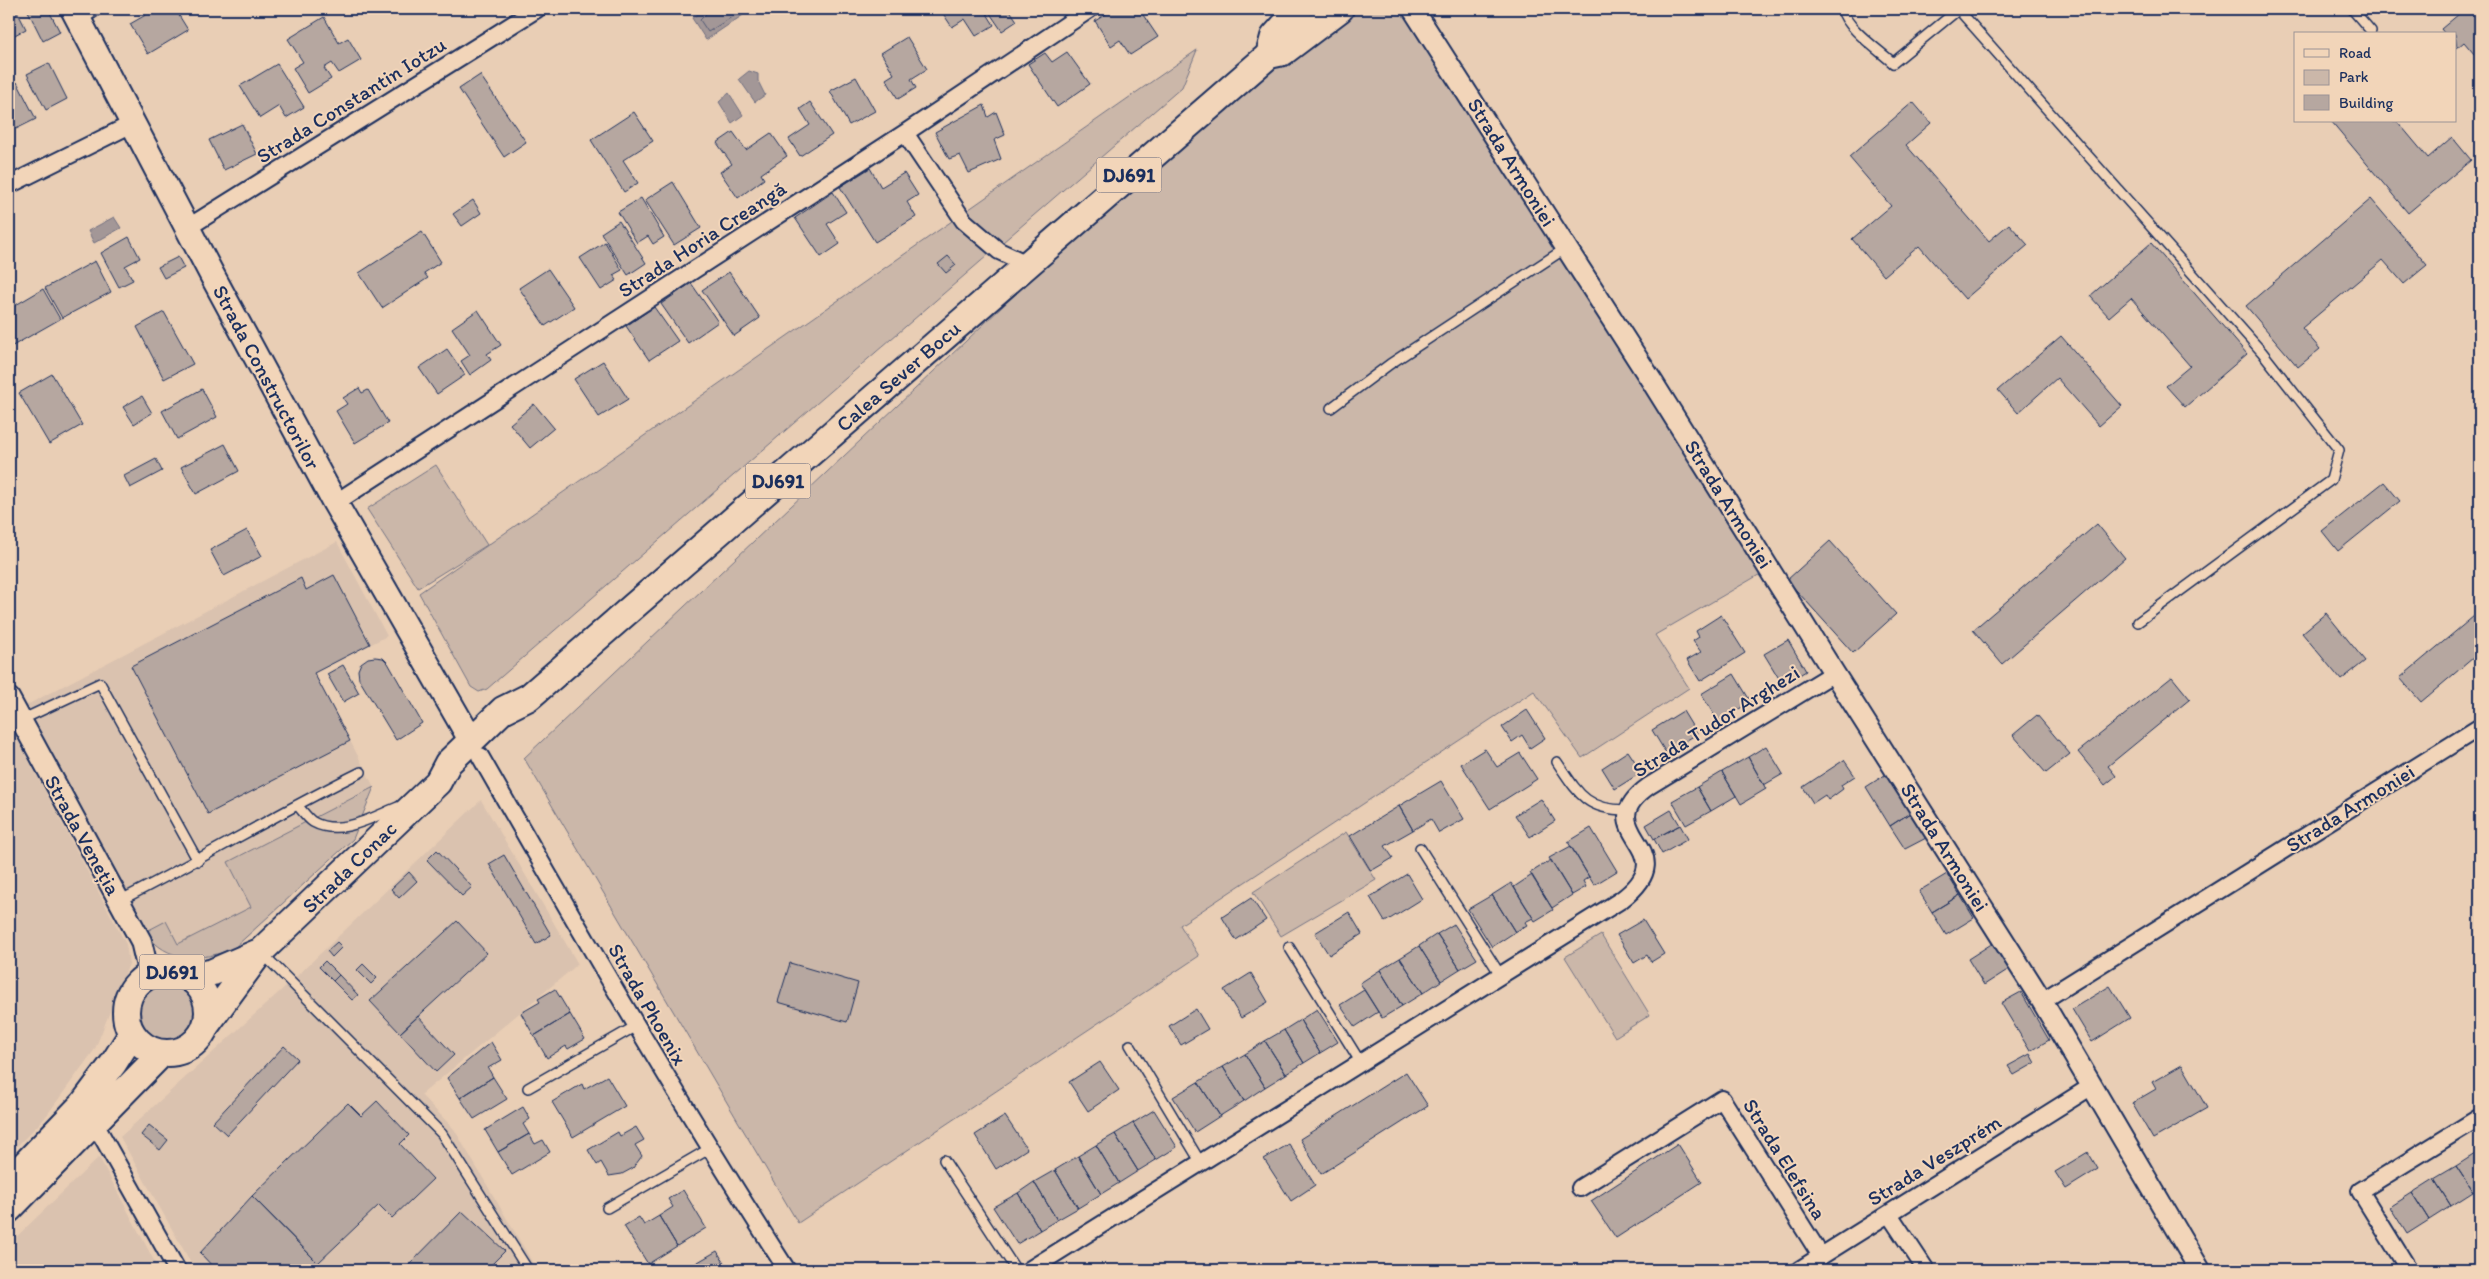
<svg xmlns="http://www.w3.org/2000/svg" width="2489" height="1279" viewBox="0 0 2489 1279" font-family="Itim,sans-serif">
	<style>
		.built { fill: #dac2af }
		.green { fill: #cbb7a9; stroke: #737384 }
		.water { fill: #a39797; stroke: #6d6d80 }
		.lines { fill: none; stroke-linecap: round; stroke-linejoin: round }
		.shore { stroke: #515975; stroke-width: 1 }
		.building { fill: #b6a7a0; stroke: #1b2f5e }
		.service-casing { stroke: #1b2f5e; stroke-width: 12 }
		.minor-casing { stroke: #1b2f5e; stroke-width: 20 }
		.tertiary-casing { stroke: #1b2f5e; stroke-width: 24 }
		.secondary-casing { stroke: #1b2f5e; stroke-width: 28 }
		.primary-casing { stroke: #1b2f5e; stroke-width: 30 }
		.service { stroke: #f2d5b9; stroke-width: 9 }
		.minor { stroke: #f2d5b9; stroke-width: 16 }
		.tertiary { stroke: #f2d5b9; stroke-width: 20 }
		.secondary { stroke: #f2d5b9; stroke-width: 24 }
		.primary { stroke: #f2d5b9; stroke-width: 26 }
		.labels { text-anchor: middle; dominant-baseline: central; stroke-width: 4; stroke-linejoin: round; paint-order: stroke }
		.shield { fill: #f2d5b9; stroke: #5c6179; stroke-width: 1 }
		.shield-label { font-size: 20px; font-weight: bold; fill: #1b2f5e }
		.street-label { font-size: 21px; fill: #1b2f5e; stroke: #f2d5b9 }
	</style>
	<rect width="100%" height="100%" fill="#e9ceb5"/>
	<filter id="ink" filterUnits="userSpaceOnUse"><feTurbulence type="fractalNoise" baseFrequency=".02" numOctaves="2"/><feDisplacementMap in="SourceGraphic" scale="10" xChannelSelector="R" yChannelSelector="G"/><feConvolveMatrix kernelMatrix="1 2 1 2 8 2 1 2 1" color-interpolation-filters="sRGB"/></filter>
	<g filter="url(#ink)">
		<path class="built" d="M337 542 387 636 315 673 374 787 353 839 250 935 234 948 213 957 175 956 152 942 145 932 25 706Z
			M9 723 126 944 129 964 95 1049 44 1119 9 1154Z
			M481 800 578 964 421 1095 454 1129 537 1270H195L120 1137 299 974Z
			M99 1157 159 1270H9V1244Z"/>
		<path class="green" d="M1323 9H1412L1769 569 1655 635 1689 688 1582 758 1534 691 1180 925 1199 956 798 1223 524 758 1269 55Z
			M1197 50 1182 87 487 689 479 692 471 687 419 593Z
			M436 465 487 545 418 588 367 509Z
			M374 787 353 839 234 948C201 962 167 963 145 932L166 921 178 944 251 907 228 862Z
			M1346 832 1376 880 1281 936 1253 892Z
			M1601 935 1650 1015 1615 1037 1565 957Z
			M137 1013a30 30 0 1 1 60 0a30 30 0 1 1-60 0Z"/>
		<path class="water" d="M706 9H740L743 15 706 40 692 18Z
			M749 71 758 74V81L765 95 755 102 739 79Z
			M729 93 743 115 732 123 719 102Z
			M114 217 121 228 94 243 88 231Z"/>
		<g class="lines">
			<path class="shore" d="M708 9 706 14 700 20 708 32 735 15 736 9"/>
		</g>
		<path class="building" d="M9 9H16L26 29 9 38Z
			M27 9H48L60 32 43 41Z
			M156 9H175L188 30 148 54 130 24Z
			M940 9H984L994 25 976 36 965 19 952 27Z
			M987 9H1009L1017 21 1002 31Z
			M1114 9H1139L1158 37 1130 55 1120 40 1111 46 1095 21Z
			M2465 9H2480V61L2464 42 2457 48 2455 34H2445L2441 29Z
			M324 17 339 43 348 38 361 60 339 73 332 63 324 68 331 79 308 93 293 68 303 62 288 39Z
			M907 37 927 69 911 79 916 88 898 99 886 79 894 74 881 53Z
			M1067 52 1090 84 1057 107 1028 64 1045 53 1052 62Z
			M49 63 67 99 46 110 27 74Z
			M277 64 304 107 286 118 279 106 260 118 240 86Z
			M480 75 526 142 504 157 459 89Z
			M856 77 875 111 849 125 830 91Z
			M17 82 36 119 16 129 9 115V86Z
			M810 102 832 135 800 156 789 139 810 125 800 109Z
			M1913 102 1931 123 1906 145 1989 241 2009 224 2028 245 1965 299 1919 246 1884 276 1852 239 1891 206 1849 157Z
			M984 105 988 117 996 112 1005 135 994 140 1001 159 969 173 960 155 949 159 935 132Z
			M634 112 653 141 623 160 638 183 624 192 591 140Z
			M2331 121H2397L2428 158 2452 137 2471 160 2408 213Z
			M242 124 257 154 224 170 209 140Z
			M733 132 746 150 771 133 787 156 761 174 764 179 738 198 720 172 732 164 717 143Z
			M870 168 881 187 904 173 918 195 907 202 916 217 875 242 840 187Z
			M673 182 701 228 674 245 645 200Z
			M833 192 846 212 827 224 840 244 821 257 795 218Z
			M641 198 664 237 653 244 648 236 637 243 618 212Z
			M2371 199 2427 265 2404 284 2383 260 2302 328 2320 349 2298 367 2246 306Z
			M473 200 481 213 462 226 453 214Z
			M619 221 646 263 628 275 601 233Z
			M422 232 441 262 424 273 428 278 382 308 359 273Z
			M129 237 140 258 125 266 133 280 119 287 101 253Z
			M605 242 622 270 613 275 617 280 601 290 580 258Z
			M2151 243 2247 354 2185 407 2166 386 2190 366 2131 298 2109 317 2090 296Z
			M948 256 956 265 946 273 938 264Z
			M178 257 184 268 164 278 158 267Z
			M95 261 111 292 62 318 45 288Z
			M548 269 574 307 545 326 519 288Z
			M729 272 760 318 734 336 702 290Z
			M691 283 718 322 688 343 661 304Z
			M43 289 60 319 9 348V309Z
			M654 307 678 341 649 360 626 326Z
			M478 310 501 345 487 354 491 360 470 375 461 361 470 355 452 328Z
			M164 312 193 364 164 379 137 327Z
			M2061 336 2122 406 2099 426 2057 378 2018 413 1998 390Z
			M447 349 465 375 437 394 419 368Z
			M603 361 628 399 599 417 574 379Z
			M52 374 82 425 49 444 19 393Z
			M359 388 362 393 368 390 388 423 355 443 336 411 347 404 343 398Z
			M202 389 217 417 177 439 162 411Z
			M142 396 152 413 134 424 123 407Z
			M534 404 554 428 530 448 510 424Z
			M225 444 239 471 196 494 181 467Z
			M156 459 162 471 130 488 124 476Z
			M2384 482 2400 501 2338 551 2322 531Z
			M2097 524 2125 558 2002 664 1973 630Z
			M247 530 262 556 224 576 210 550Z
			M1830 541 1896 614 1853 653 1787 580Z
			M334 575 370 644 314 673 350 741 208 814 131 666 301 578 306 590Z
			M2480 611V652L2421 702 2400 678Z
			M2326 613 2365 661 2341 680 2302 633Z
			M1721 615 1745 653 1700 681 1687 660 1701 652 1693 641 1699 637 1696 631Z
			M1788 640 1806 671 1783 685 1764 654Z
			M375 657 383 658 388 663 422 723 396 740 359 679 358 670 361 663 368 658Z
			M343 665 359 693 343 702 327 674Z
			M1734 674 1751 702 1718 721 1701 694Z
			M2172 677 2190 699 2108 766 2116 776 2105 785 2078 752Z
			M1527 710 1545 738 1530 748 1522 735 1512 742 1502 727Z
			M1683 711 1697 734 1666 753 1652 730Z
			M2037 715 2070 754 2046 773 2013 735Z
			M1766 746 1783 774 1764 785 1748 757Z
			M1485 749 1497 767 1520 753 1537 779 1490 809 1461 764Z
			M1628 751 1642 772 1615 789 1602 768Z
			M1748 757 1766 789 1741 804 1722 772Z
			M1844 760 1855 776 1841 785 1843 789 1828 800 1825 795 1813 803 1803 787Z
			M1722 772 1736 796 1711 811 1697 787Z
			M1888 773 1913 811 1890 826 1866 787Z
			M1441 781 1464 819 1439 833 1431 819 1413 830 1399 806Z
			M1697 787 1711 811 1686 825 1672 801Z
			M1541 799 1555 821 1530 837 1515 815Z
			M1399 806 1413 830 1385 846 1393 858 1371 871 1350 836Z
			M1671 810 1680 825 1654 839 1646 825Z
			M1913 811 1928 837 1905 849 1890 826Z
			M1680 825 1688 839 1662 854 1654 839Z
			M1591 828 1617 871 1594 885 1568 842Z
			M1571 846 1589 877 1583 881 1586 887 1572 895 1549 858Z
			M437 850 472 887 462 896 427 860Z
			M504 855 551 935 536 944 489 864Z
			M1551 860 1572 895 1552 908 1530 873Z
			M409 872 417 881 399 898 391 889Z
			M1407 874 1422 899 1385 922 1370 897Z
			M1947 874 1960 895 1932 912 1919 891Z
			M1532 875 1553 910 1535 921 1514 887Z
			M1511 883 1533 918 1525 922 1527 925 1515 932 1492 895Z
			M1492 895 1515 932 1492 947 1468 909Z
			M1960 895 1974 918 1946 935 1932 912Z
			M1251 898 1266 920 1236 940 1222 917Z
			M1349 912 1362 934 1329 955 1315 933Z
			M1643 920 1664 954 1651 962 1647 955 1634 963 1617 935Z
			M457 921 487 953 400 1033 370 1001Z
			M1454 924 1477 959 1460 969 1437 934Z
			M1437 934 1460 969 1441 981 1419 946Z
			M337 942 342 947 332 957 327 951Z
			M1993 943 2009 969 1984 985 1968 959Z
			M1419 946 1441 981 1423 993 1400 958Z
			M1400 958 1423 993 1402 1006 1380 970Z
			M325 961 339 975 333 981 319 967Z
			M790 963 858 983 847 1022 778 1002Z
			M363 964 377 978 371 984 357 970Z
			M1380 970 1402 1006 1382 1018 1360 983Z
			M1251 973 1268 1002 1241 1018 1224 990Z
			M339 975 358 995 352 1000 333 981Z
			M2110 986 2130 1018 2092 1042 2072 1009Z
			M555 989 570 1014 534 1036 521 1013 540 1002 538 999Z
			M1364 990 1378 1012 1355 1027 1340 1005Z
			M2021 992 2049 1040 2030 1051 2001 1003Z
			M1196 1009 1208 1029 1181 1045 1169 1026Z
			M1317 1009 1338 1042 1320 1053 1300 1020Z
			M570 1014 585 1039 568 1049 566 1046 547 1058 534 1036Z
			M418 1016 454 1055 436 1072 400 1033Z
			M1300 1020 1320 1053 1304 1063 1284 1030Z
			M1284 1030 1304 1063 1286 1074 1265 1041Z
			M1265 1041 1286 1074 1265 1087 1245 1054Z
			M491 1042 502 1060 488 1068 493 1077 460 1098 447 1078Z
			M284 1046 298 1059 227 1135 213 1122Z
			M1245 1054 1265 1087 1244 1101 1223 1067Z
			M2030 1054 2035 1063 2014 1075 2008 1066Z
			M1100 1062 1119 1090 1088 1111 1069 1082Z
			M2182 1065 2207 1108 2153 1139 2132 1103 2156 1089 2152 1082Z
			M1223 1067 1244 1101 1220 1116 1198 1082Z
			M1406 1072 1428 1106 1321 1174 1300 1139Z
			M607 1076 625 1106 573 1137 552 1102 582 1084 584 1089Z
			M493 1077 507 1099 474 1119 460 1098Z
			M1198 1082 1220 1116 1195 1132 1173 1097Z
			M377 1101 409 1135 400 1144 433 1179 392 1218 379 1205 318 1263 252 1196 348 1103 361 1116Z
			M523 1107 530 1119 523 1124 529 1134 498 1152 485 1130Z
			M1154 1110 1177 1147 1156 1160 1133 1123Z
			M1005 1116 1027 1149 996 1169 975 1135Z
			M1133 1123 1156 1160 1138 1171 1115 1134Z
			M149 1125 168 1140 160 1150 141 1135Z
			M636 1127 644 1140 635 1145 642 1156 633 1168 622 1174 609 1176 601 1162 597 1165 588 1150 618 1132 620 1136Z
			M529 1134 535 1144 543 1140 550 1152 512 1175 498 1152Z
			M1115 1134 1138 1171 1119 1183 1096 1145Z
			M1289 1144 1315 1185 1291 1201 1264 1159Z
			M1678 1144 1702 1182 1616 1238 1591 1201Z
			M1096 1145 1119 1183 1101 1194 1078 1156Z
			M2088 1152 2098 1169 2066 1189 2055 1172Z
			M2478 1152 2480 1155V1188L2473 1192 2456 1166Z
			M1078 1156 1101 1194 1078 1208 1055 1170Z
			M2456 1166 2473 1192 2451 1206 2434 1179Z
			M1055 1170 1078 1208 1057 1220 1034 1182Z
			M2434 1179 2451 1206 2429 1220 2412 1193Z
			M1034 1182 1057 1220 1040 1230 1018 1193Z
			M683 1190 706 1228 677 1246 659 1216 673 1207 668 1199Z
			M1018 1193 1040 1230 1017 1244 993 1207Z
			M2412 1193 2429 1220 2407 1234 2390 1207Z
			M252 1196 318 1263 325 1270H216L200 1253Z
			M462 1211 505 1251 486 1270H404Z
			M659 1216 677 1246 648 1264 624 1226 639 1217 644 1225Z
			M717 1251 726 1266 720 1270H684Z
			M2480 1260V1270H2465Z"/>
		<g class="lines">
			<defs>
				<path id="service" d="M1842 9C1846 28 1879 50 1893 63L1959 9
					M1958 9 2262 352 2339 450 2331 480 2138 622
					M2352 9 2371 31
					M1331 408 1390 364 1566 248
					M21 720 100 683 198 861
					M1557 762C1578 793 1586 810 1626 810
					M297 805C302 810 307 818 313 822 340 837 373 817 398 807
					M1420 848 1501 976
					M119 901C201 860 279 812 361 772
					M1289 947 1361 1063
					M262 953 442 1134 528 1270
					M1130 1045 1201 1163
					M528 1088 636 1026
					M944 1160 1016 1270
					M607 1208 709 1149"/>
				<path id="minor" d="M78 18 92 9
					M905 133 964 221 999 251 1027 264
					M9 185 134 123
					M187 228 537 9
					M335 503 905 133 1090 9
					M480 756C579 929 679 1102 787 1270
					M2042 1001 2480 727
					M94 1122 177 1270
					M1580 1188 1722 1099 1821 1256
					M1889 1214 1926 1270
					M1029 1270 1621 900C1691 847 1584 833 1649 786L1834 673
					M1799 1270 2092 1086
					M2409 1270 2360 1191 2480 1117"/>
				<path id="tertiary" d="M1413 9 1653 383 1834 673 2042 1001 2200 1270
					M9 698 141 941 149 975"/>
				<path id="secondary" d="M73 9 212 275 335 503 471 740"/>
				<path id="primary" d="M1269 55 1274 37 1299 9
					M126 1012a41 41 0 1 1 82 0a41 41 0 1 1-82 0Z
					M189 978 213 972 257 953
					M207 1024 260 952 438 782 448 763 503 710 529 697 1269 55 1283 52 1340 9
					M9 1181 83 1104 113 1064 132 1034
					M9 1209 162 1053"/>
			</defs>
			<use href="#service" class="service-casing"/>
			<use href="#minor" class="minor-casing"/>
			<use href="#tertiary" class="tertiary-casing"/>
			<use href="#secondary" class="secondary-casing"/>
			<use href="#primary" class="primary-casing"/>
			<use href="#service" class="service"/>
			<use href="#minor" class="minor"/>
			<use href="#tertiary" class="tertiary"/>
			<use href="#secondary" class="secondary"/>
			<use href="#primary" class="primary"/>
		</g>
	</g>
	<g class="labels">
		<g class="shield">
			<rect x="1096.5" y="157.5" width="65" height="35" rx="4"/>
			<rect x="745.5" y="463.5" width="65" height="35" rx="4"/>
			<rect x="139.5" y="954.5" width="65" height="35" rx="4"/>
		</g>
		<g class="shield-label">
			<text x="1129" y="175">DJ691</text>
			<text x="778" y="481">DJ691</text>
			<text x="172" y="972">DJ691</text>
		</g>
		<g class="street-label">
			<text transform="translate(351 100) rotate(-32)">Strada Constantin Iotzu</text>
			<text transform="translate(1512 162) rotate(58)">Strada Armoniei</text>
			<text transform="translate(702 239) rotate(-33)">Strada Horia Creangă</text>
			<text transform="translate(898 376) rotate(-41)">Calea Sever Bocu</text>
			<text transform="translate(267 377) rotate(62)">Strada Constructorilor</text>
			<text transform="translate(1729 504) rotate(58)">Strada Armoniei</text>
			<text transform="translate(1716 721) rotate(-32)">Strada Tudor Arghezi</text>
			<text transform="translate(2350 808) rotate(-32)">Strada Armoniei</text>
			<text transform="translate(83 835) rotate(61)">Strada Veneția</text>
			<text transform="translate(1945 847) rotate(58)">Strada Armoniei</text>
			<text transform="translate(349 867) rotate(-44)">Strada Conac</text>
			<text transform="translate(648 1004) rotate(60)">Strada Phoenix</text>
			<text transform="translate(1785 1159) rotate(58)">Strada Elefsina</text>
			<text transform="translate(1934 1160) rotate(-32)">Strada Veszprém</text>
		</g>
	</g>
	<rect width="2489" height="1279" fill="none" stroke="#f2d5b9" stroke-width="30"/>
	<rect x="15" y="15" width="2459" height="1249" fill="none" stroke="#1b2f5e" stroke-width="2" filter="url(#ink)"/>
	<rect x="2294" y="32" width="162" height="90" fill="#f2d5b9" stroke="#9c9395"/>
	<rect x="2304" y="49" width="25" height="8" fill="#f2d5b9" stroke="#9c9395"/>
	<text x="2339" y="58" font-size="15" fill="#1b2f5e">Road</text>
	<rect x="2304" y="70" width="25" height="15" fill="#cbb7a9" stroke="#9c9395"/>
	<text x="2339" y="82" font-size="15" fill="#1b2f5e">Park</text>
	<rect x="2304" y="95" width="25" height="15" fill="#b6a7a0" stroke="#9c9395"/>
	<text x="2339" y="108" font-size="15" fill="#1b2f5e">Building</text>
</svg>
